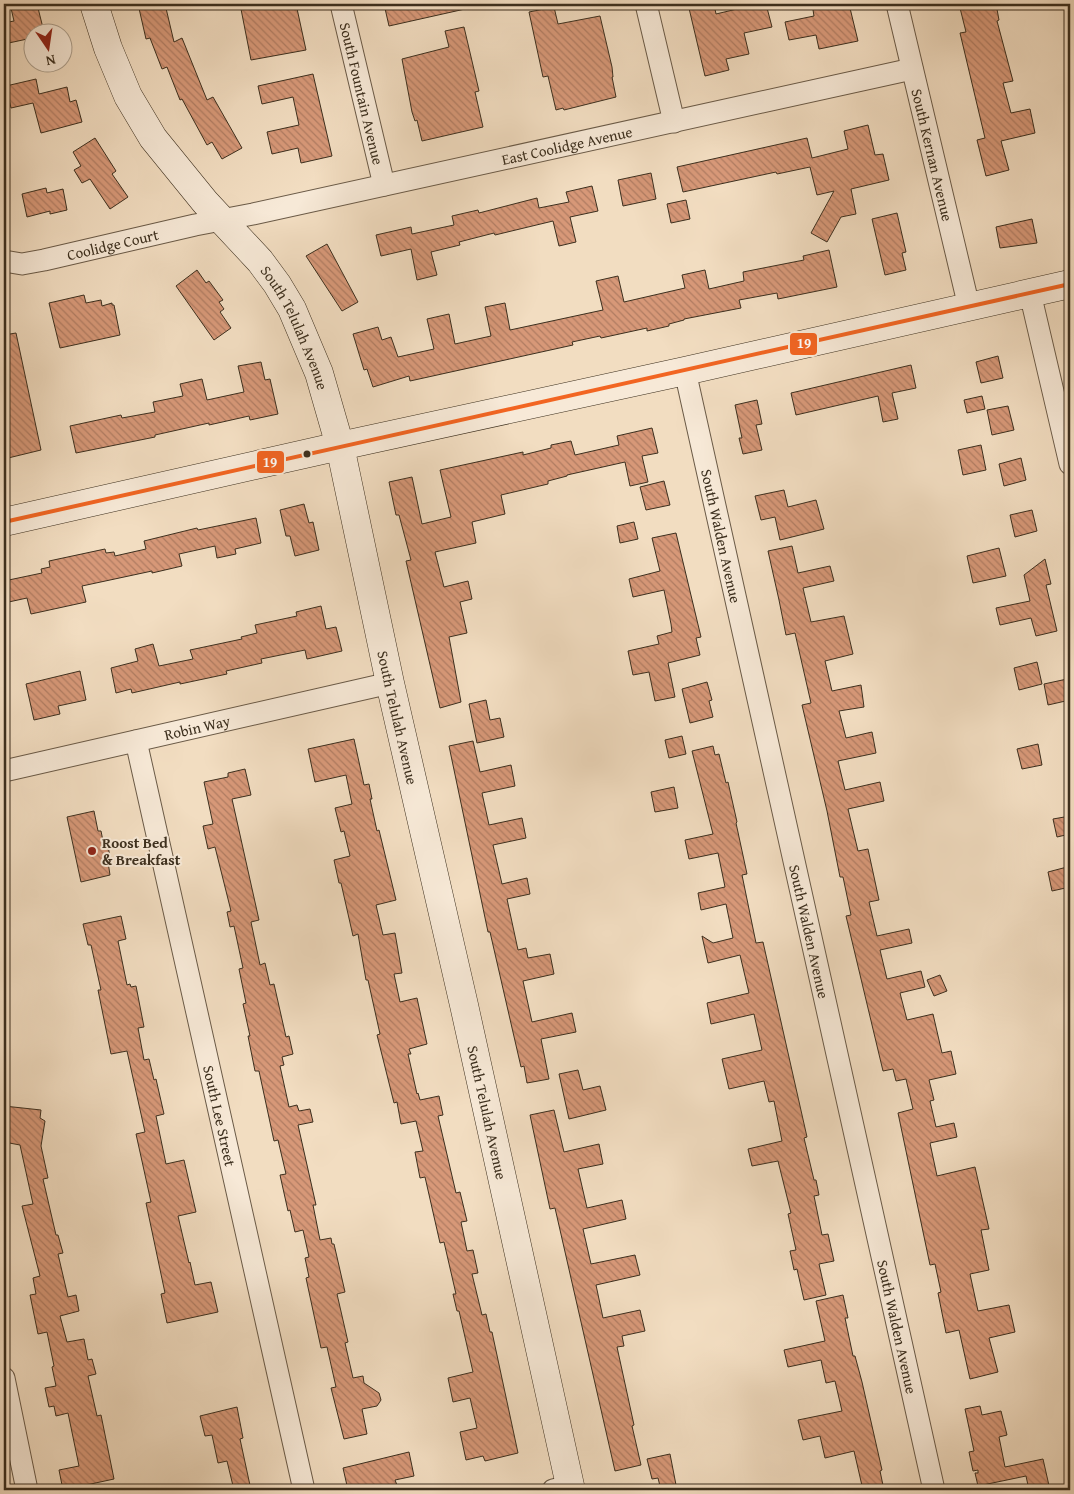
<svg xmlns="http://www.w3.org/2000/svg" width="1074" height="1494" viewBox="0 0 1074 1494" font-family="'Gentium Book Plus',serif">
	<style>
		.building { fill: url(#building-back-hatch); stroke: #3c2f1e }
		.lines { fill: none; stroke-linecap: round; stroke-linejoin: round }
		.street-casing { stroke: #6a5a47; stroke-width: 23 }
		.secondary-casing { stroke: #3c2f1e; stroke-width: 29 }
		.street { stroke: #f7e9d7; stroke-width: 21 }
		.secondary { stroke: #f7e9d7; stroke-width: 28 }
		.bus-1-casing { stroke: #f7e9d7; stroke-width: 8 }
		.bus-1 { stroke: #f26522; stroke-width: 4 }
		.bus-dot { fill: #3c2f1e; stroke: #f7e9d7; stroke-width: 2 }
		.poi-dot { fill: #8f2418; stroke: #f7e9d7; stroke-width: 2 }
		.labels { text-anchor: middle; dominant-baseline: central; stroke-width: 4; stroke-linejoin: round; paint-order: stroke }
		.street-label { font-size: 15px; fill: #3c2f1e; stroke: #f7e9d7 }
		.poi-label { font-size: 15px; font-weight: bold; fill: #3c2f1e; stroke: #f7e9d7; text-anchor: start }
		.line-badge { stroke: #f7e9d7; stroke-width: 2 }
		.badge-label { font-size: 14px; text-anchor: middle; font-weight: bold; fill: #fff }
	</style>
	<defs>
		<pattern id="building-back-hatch" width="6" height="6" patternUnits="userSpaceOnUse" patternTransform="scale(1.25)"><rect width="6" height="6" fill="#d79878"/><path d="M-1 5l2 2M0 0l6 6M5-1l2 2" fill="none" stroke="#b07c62"/></pattern>
	</defs>
	<rect width="100%" height="100%" fill="#f2ddc1"/>
	<filter id="stains"><feTurbulence type="fractalNoise" baseFrequency=".004" numOctaves="4"/><feColorMatrix values="0 0 0 0 .2 0 0 0 0 .09 0 0 0 0 .02 0 0 0 .5 -.17"/></filter>
	<radialGradient id="worn" r=".72"><stop offset=".6" stop-color="#630" stop-opacity="0"/><stop offset="1" stop-color="#630" stop-opacity=".3"/></radialGradient>
	<path class="building" d="M10 4H37L44 32H32V38L4 44V23L14 21Z
		M138 4H165L174 42 182 38 207 100 213 97 242 148 222 159 212 142 207 145 182 99 180 100 167 67 162 69 150 38 146 39Z
		M240 4H296L306 50 251 60Z
		M384 4H465V9L389 26Z
		M688 4H714L716 14 758 4H766L772 27 744 33 749 54 726 59 729 70 705 76Z
		M812 4H849L858 41 819 49 816 35 789 40 785 22 814 16Z
		M959 4H996L999 20 997 21 1013 81 1003 83 1011 113 1030 109 1035 133 1001 141 1009 170 986 176 977 140 985 138 960 33 966 32Z
		M554 7 558 24 600 16 612 67 613 77H612L616 97 564 110 563 108 556 110 548 76 543 77 529 12Z
		M464 27 479 91 475 92 483 127 422 141 417 120 415 121 412 112 402 59 449 47 445 31Z
		M313 74 332 156 301 163 298 148 272 154 267 132 299 125 293 97 262 104 258 86Z
		M36 79 39 94 67 87 70 102 76 100 82 122 41 133 33 103 11 108 6 86Z
		M868 125 875 155 883 154 889 180 851 189 856 214 841 217 827 242 811 233 834 191 817 195 810 167 777 174 776 172 683 192 677 167 807 138 812 158 848 149 844 131Z
		M95 138 116 171 112 174 128 197 110 209 90 179 82 183 74 170 81 166 73 152Z
		M651 173 656 199 623 206 618 180Z
		M592 186 598 211 570 217 576 242 559 246 553 221 495 235 494 233 459 242 460 245 431 252 437 275 417 280 411 249 381 256 376 235 411 227 412 234 454 225 452 216 478 210 479 213 537 198 539 208 569 202 566 192Z
		M46 188 47 193 63 189 67 210 50 214V211L27 217 22 194Z
		M686 200 690 219 671 223 667 204Z
		M897 213 906 252 902 253 906 270 885 275 872 219Z
		M1032 219 1037 243 1000 248 996 227Z
		M327 244 358 302 342 311 306 256Z
		M829 250 837 287 778 299 777 293 739 300 741 308 684 319V320L669 324V326L647 331V328L601 338 600 336 572 342 573 345 410 381 409 376 373 387 367 369 364 370 353 334 378 327 382 340 391 337 398 357 434 349 427 319 449 314 455 344 491 336 485 307 505 303 510 330 603 310 596 281 618 276 624 302 685 288 682 275 705 270 709 289 744 281 743 272 804 260 803 256Z
		M197 270 206 283 209 281 223 300 219 302 224 309 220 312 231 328 214 340 176 286Z
		M84 295 86 303 101 300 102 306 112 303V305H114L120 335 60 348 49 303Z
		M16 333 41 450 4 459V335Z
		M998 356 1003 378 981 383 976 362Z
		M261 362 265 380 270 379 278 414 250 420 249 416 209 425V423L155 435V437L76 453 70 426 121 415 122 418 155 412 153 402 183 396 180 384 202 379 207 400 244 392 238 366Z
		M911 365 916 388 892 393 898 419 883 422 878 396 796 415 791 393Z
		M982 396 985 409 967 413 964 400Z
		M757 400 762 424 756 425 762 450 743 454 739 438H742L735 405Z
		M1008 406 1014 430 992 435 987 410Z
		M652 428 658 453 642 456 648 482 630 486 625 462 567 475V476L548 481V484L501 495 505 514 472 522 476 543 435 552 444 587 468 581 472 599 460 602 467 633 449 637 461 702 440 708 406 561 411 560 399 515H396L389 482 412 477 422 524 451 517 440 470 523 452V455L551 448V445L571 441 575 455 619 445 617 436Z
		M981 445 986 470 963 475 958 450Z
		M1021 458 1026 480 1004 486 999 464Z
		M664 481 670 505 646 510 640 487Z
		M784 490 788 507 816 500 824 529 780 540 775 517 761 520 755 496Z
		M304 504 309 523 313 522 319 550 295 556 290 536H286L280 510Z
		M1032 510 1037 531 1015 537 1010 515Z
		M256 518 261 543 235 549 236 554 217 558 215 546 179 554 182 566 152 573V571L82 586 86 602 31 614 27 598 4 603V581L42 573 41 569 50 567 49 561 105 549 106 553 114 552 115 556 146 549 144 541 197 528 198 530Z
		M634 522 638 539 620 543 617 526Z
		M676 533 701 637 696 638 700 655 668 663 675 697 655 701 649 672 633 675 628 651 659 644 657 636 672 632 671 624 664 590 633 597 629 579 660 571 652 538Z
		M792 546 798 573 830 566 834 581 803 588 811 622 844 616 853 654 825 661 832 691 861 685 864 707 839 711 846 738 872 732 876 753 838 761 845 790 880 782 884 801 848 809 858 851 868 849 879 900 869 902 877 936 909 929 912 943 880 950 887 979 921 971 925 987 900 993 907 1020 933 1014 942 1053 951 1051 956 1074 929 1080 934 1100 930 1101 936 1127 954 1123 957 1137 930 1143 937 1176 975 1167 989 1229 981 1230 989 1270 970 1274 978 1311 1009 1305 1015 1332 989 1338 998 1372 970 1379 959 1330 946 1333 938 1293 941 1292 935 1264 930 1265 898 1113 913 1109 906 1079 896 1081 893 1069 883 1071 846 916 851 915 843 877H840L827 811 802 705 811 703 795 633 786 635 779 600 768 551Z
		M999 548 1006 576 973 583 967 556Z
		M1045 559 1051 584 1046 585 1057 631 1036 636 1031 618 1000 625 996 608 1030 601 1024 575Z
		M321 606 326 629 336 627 342 651 307 659 305 650 261 659 262 663 226 671 227 674 180 684V682L132 693 131 689 116 693 111 668 138 661 135 649 153 644 159 666 193 659 190 650 242 639 241 637 257 633 255 625 297 616 296 612Z
		M1037 662 1042 684 1019 690 1014 668Z
		M80 671 86 700 58 706 60 714 34 720 26 684Z
		M1067 679 1068 686 1070 685V700L1048 705 1044 684Z
		M707 682 712 700 709 701 713 717 690 723 682 689Z
		M486 700 490 720 500 718 504 737 477 743 469 704Z
		M682 736 686 754 669 758 665 740Z
		M354 739 364 785 369 784 372 799H370L377 831 379 830 396 900 376 905 383 935 395 933 402 973 394 974 400 1002 417 998 427 1044 409 1049 411 1054H408L417 1094 418 1093 420 1100 439 1096 443 1115 438 1116 456 1193 460 1192 467 1221 461 1222 467 1251 473 1250 478 1273 472 1274 482 1315 486 1314 490 1332H492L518 1453 485 1461 483 1456 466 1460 460 1432 477 1428 470 1398 453 1402 448 1378 473 1372 459 1311H457L453 1294H456L444 1242 440 1243 425 1177 420 1178 415 1152 423 1151 416 1121 401 1124 397 1102 394 1103 377 1035 380 1034 368 980H366L358 934 353 936 341 883H339L334 860 350 856 344 831 341 832 335 808 352 804 346 775 315 782 308 749Z
		M473 741 480 772 511 765 515 786 482 793 489 825 522 818 526 838 493 845 502 884 527 878 530 894 507 899 518 950 526 948 528 958 550 954 554 974 523 981 532 1022 572 1013 576 1032 541 1039 549 1079 527 1083 524 1066 521 1067 490 932H488L449 746Z
		M1038 744 1042 765 1022 769 1017 749Z
		M713 746 715 755 719 754 726 783 728 782 737 822 736 823 747 874 742 875 756 943 763 942 807 1137 804 1138 814 1180H816L819 1195 814 1196 822 1235 828 1234 834 1261 819 1264 826 1295 804 1300 797 1269 794 1270 790 1251 796 1250 788 1214 791 1213 778 1161 752 1166 748 1149 782 1141 774 1101 769 1102 764 1081 729 1089 722 1059 762 1050 754 1014 711 1024 707 1003 749 993 740 955 708 963 702 936 713 943 733 938 726 904 701 910 698 893 725 887 718 853 689 859 685 840 713 834 692 751Z
		M245 769 251 795 232 799 259 920 251 922 260 965 265 963 270 985 274 984 286 1037 289 1036 293 1054 282 1057 284 1065 280 1066 289 1107 297 1105 299 1111 310 1109 313 1122 298 1125 316 1205H313L320 1240 331 1238 332 1244H334L345 1292 337 1294 348 1342 345 1343 353 1378 363 1376 364 1383 379 1393 381 1400 377 1406 362 1409 367 1434 344 1439 331 1388 336 1387 327 1347 321 1348 306 1278 309 1277 305 1258 309 1257 303 1230 295 1232 290 1210 288 1211 280 1175 286 1174 278 1140 274 1141 259 1071H255L248 1036H250L243 1004 246 1003 239 969 243 968 234 926 230 927 227 912 231 911 215 847 208 849 203 826 213 824 204 782 228 777V773Z
		M674 787 678 808 655 812 651 792Z
		M94 811 98 831H101L103 841H107L111 862H108L110 875 81 882 67 817Z
		M1070 816V834L1057 837 1053 819Z
		M1067 867 1070 887 1052 891 1048 872Z
		M121 916 126 939 118 941 127 985 130 984 131 987 136 986 144 1027 138 1028 144 1060 149 1059 154 1080 156 1079 164 1114 156 1116 166 1164 184 1160 196 1212 178 1216 189 1263 190 1262 195 1285 211 1282 218 1312 167 1323 161 1294 165 1293 146 1203 151 1202 136 1134 145 1132 127 1051 111 1054 98 990H101L91 945H88L83 924Z
		M940 975 947 991 934 996 927 980Z
		M578 1070 583 1090 600 1086 606 1110 569 1119 559 1074Z
		M4 1106 41 1110 40 1118 45 1121 41 1146 48 1178 43 1179 56 1235H58L63 1253 58 1254 68 1297 76 1295 79 1311 60 1316 67 1342 84 1339 88 1360 92 1359 96 1374 88 1376 97 1416 101 1415 114 1479 63 1490 59 1470 79 1466 68 1413 56 1416 54 1406 49 1407 45 1388 56 1386 52 1367 54 1366 47 1332 38 1334 30 1295 36 1294 33 1278 40 1276 22 1206 33 1204 20 1145 4 1142Z
		M554 1110 564 1152 599 1144 603 1164 578 1169 587 1208 622 1200 626 1219 583 1229 591 1264 635 1255 640 1275 596 1285 603 1318 640 1310 645 1331 622 1336 624 1346 617 1347 634 1425 632 1426 641 1465 615 1471 555 1208 550 1209 530 1115Z
		M843 1295 848 1318H845L853 1356H855L862 1382 882 1470 880 1471 884 1490H863L854 1451 825 1458 820 1436 803 1440 798 1420 842 1411 835 1381 826 1383 821 1360 788 1367 784 1350 825 1341 816 1301Z
		M980 1406 982 1415 1001 1411 1007 1435 999 1437 1005 1467 1043 1459 1050 1490H1029L1026 1476 978 1486 975 1473H978V1470L973 1471 969 1452 974 1451 965 1409Z
		M237 1407 243 1438 240 1439 251 1490H234L227 1461 218 1463 212 1435 205 1436 200 1416Z
		M409 1452 414 1476 395 1480 397 1485 375 1489V1486L348 1490 343 1468Z
		M670 1454 677 1490H661L658 1478 652 1479 647 1459Z"/>
	<g class="lines">
		<defs>
			<g id="street">
				<path id="s1" d="M341 4 384 185"/>
				<path d="M646 4 674 122"/>
				<path id="s2" d="M897 4 969 307"/>
				<path id="s3" d="M4 261 22 264 44 260 195 225 253 214 912 69"/>
				<path d="M1030 293 1070 464"/>
				<path id="s4" d="M685 371 934 1490"/>
				<path id="s5" d="M136 741 304 1490"/>
				<path id="s6" d="M4 771 390 683"/>
				<path d="M4 1378 27 1490"/>
				<path d="M553 1490 570 1486"/>
			</g>
			<g id="secondary">
				<path id="s7" d="M94 4 108 48 128 96 153 138 205 202 260 261 277 284 292 309 319 373 340 446 390 683 464 1005 571 1490"/>
				<path d="M4 522 340 446 685 371 1070 284"/>
			</g>
		</defs>
		<use href="#street" class="street-casing"/>
		<use href="#secondary" class="secondary-casing"/>
		<use href="#street" class="street"/>
		<use href="#secondary" class="secondary"/>
		<defs>
			<path id="bus-1" d="M4 522 1070 284"/>
		</defs>
		<use href="#bus-1" class="bus-1-casing"/>
		<use href="#bus-1" class="bus-1"/>
	</g>
	<circle class="bus-dot" cx="307" cy="454" r="4.5"/>
	<circle class="poi-dot" cx="92" cy="851" r="5"/>
	<g class="labels">
		<g class="street-label">
			<text stroke="none"><textPath href="#s1" startOffset="92">South Fountain Avenue</textPath></text>
			<text stroke="none"><textPath href="#s3" startOffset="576">East Coolidge Avenue</textPath></text>
			<text stroke="none"><textPath href="#s2" startOffset="155">South Kernan Avenue</textPath></text>
			<text stroke="none"><textPath href="#s3" startOffset="111">Coolidge Court</textPath></text>
			<text stroke="none"><textPath href="#s7" startOffset="386">South Telulah Avenue</textPath></text>
			<text stroke="none"><textPath href="#s4" startOffset="169">South Walden Avenue</textPath></text>
			<text stroke="none"><textPath href="#s7" startOffset="791">South Telulah Avenue</textPath></text>
			<text stroke="none"><textPath href="#s6" startOffset="198">Robin Way</textPath></text>
			<text stroke="none"><textPath href="#s4" startOffset="574">South Walden Avenue</textPath></text>
			<text stroke="none"><textPath href="#s7" startOffset="1196">South Telulah Avenue</textPath></text>
			<text stroke="none"><textPath href="#s5" startOffset="384">South Lee Street</textPath></text>
			<text stroke="none"><textPath href="#s4" startOffset="979">South Walden Avenue</textPath></text>
		</g>
		<g class="poi-label">
			<text x="102" y="842">Roost Bed<tspan x="102" dy="17">&amp; Breakfast</tspan></text>
		</g>
	</g>
	<g class="line-badge">
		<rect x="789" y="332" width="29" height="24" rx="5" fill="#f26522"/>
		<rect x="256" y="450" width="29" height="24" rx="5" fill="#f26522"/>
	</g>
	<g class="badge-label">
		<text x="804" y="348">19</text>
		<text x="270" y="467">19</text>
	</g>
	<rect width="1074" height="1494" fill="none" stroke="#f2ddc1" stroke-width="20"/>
	<rect x="5" y="5" width="1064" height="1484" fill="none" stroke="#3c2f1e" stroke-width="2.5"/>
	<rect x="10" y="10" width="1054" height="1474" fill="none" stroke="#3c2f1e"/>
	<g transform="translate(48 48) rotate(167)"><circle r="24" fill="#f7e9d7" stroke="#ac9f8d"/>
	<path d="M0-4L9 19L0 12L-9 19Z" fill="#8f2418"/>
	<text y="-8" font-size="14" font-weight="bold" text-anchor="middle" fill="#3c2f1e">N</text>
	</g>
	<rect width="100%" height="100%" filter="url(#stains)"/>
	<rect width="100%" height="100%" fill="url(#worn)"/>
</svg>
